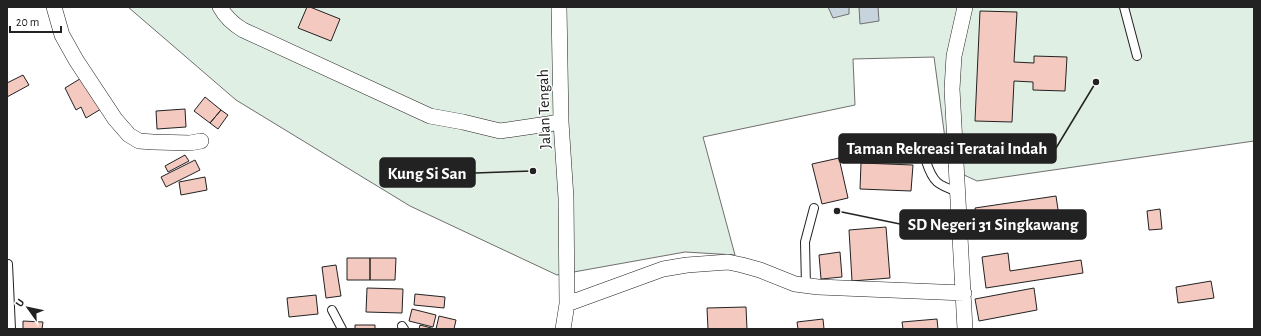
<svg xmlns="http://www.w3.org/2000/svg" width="1261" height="336" viewBox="0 0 1261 336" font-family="'Alegreya Sans',sans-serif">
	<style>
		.green { fill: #e0efe3; stroke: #6f6f6f }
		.water { fill: #c7d3dd; stroke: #6f6f6f }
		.building { fill: #f3c9c0; stroke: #222 }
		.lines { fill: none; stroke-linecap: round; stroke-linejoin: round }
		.service-casing { stroke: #222; stroke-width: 10 }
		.minor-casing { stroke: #222; stroke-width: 16 }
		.service { stroke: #fff; stroke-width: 8 }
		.minor { stroke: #fff; stroke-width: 15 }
		.labels { text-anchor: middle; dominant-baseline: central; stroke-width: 3; stroke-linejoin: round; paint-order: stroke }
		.street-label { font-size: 16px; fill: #222; stroke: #fff }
		.leader { fill: none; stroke: #222; stroke-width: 1.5 }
		.callout-dot { fill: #222; stroke: #fff; stroke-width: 1.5 }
		.callout { fill: #222; stroke: #222; stroke-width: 1.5 }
		.callout-label { font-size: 17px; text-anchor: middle; font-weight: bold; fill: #fff }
	</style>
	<rect width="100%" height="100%" fill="#fff"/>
	<path class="green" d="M128 7H1254V141L977 181 949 168 934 57 853 59 855 105 703 137 735 255 685 252 557 275 410 206 236 100Z"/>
	<path class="water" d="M828 7H849V14L833 18Z
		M859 7H878L879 21 860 24Z"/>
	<path class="building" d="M307 7H310L340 19 331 41 298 28Z
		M980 11 1017 12 1014 62 1034 63V56L1067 57 1065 91 1033 90V82L1014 81 1012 122 975 121Z
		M23 75 29 85 7 97V83Z
		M83 77 101 109 86 118 81 107 76 110 65 88Z
		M205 97 221 110 210 123 194 111Z
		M185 109 186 127 157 129 156 111Z
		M221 110 228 115 218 129 210 123Z
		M185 155 189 161 168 172 165 166Z
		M839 158 848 198 822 204 812 164Z
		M195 160 200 170 166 187 161 177Z
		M861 163 913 165 911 191 860 189Z
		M205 177 207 190 181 195 179 182Z
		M1056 196 1060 223 978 234 975 208Z
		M1160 209 1162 229 1149 230 1147 211Z
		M886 227 890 278 852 281 849 230Z
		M840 252 842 277 821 279 819 255Z
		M1008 253 1010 271 1081 260 1083 273 986 288 982 257Z
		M347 258H370V280H347Z
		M370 258H396L395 280H370Z
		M336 265 341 296 326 298 322 267Z
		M1211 281 1214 298 1178 303 1176 287Z
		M367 288 403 289 402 313 366 312Z
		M1034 288 1037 310 979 321 975 299Z
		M415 294 445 297 444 308 414 305Z
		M316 295 318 314 289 317 287 298Z
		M746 307 747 329H708L707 308Z
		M412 309 436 315 433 327 409 321Z
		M439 316 456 320 454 329H436Z
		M823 319 824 329H798L797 322Z
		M937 319 938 329H903L902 322Z
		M23 321 43 322 42 329H23Z
		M355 325H375V329H355Z
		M420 325 435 329H419Z"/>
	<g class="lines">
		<defs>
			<path id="service" d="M1124 7 1137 56
				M926 161C933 183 938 185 958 192
				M8 264 11 329
				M806 286 805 242 814 208
				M332 310 342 329
				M402 326 404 329"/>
			<path id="minor" d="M54 7 62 35 76 60 115 119 129 135 139 141 153 142 190 143 201 141
				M220 7C226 18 233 24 243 30L430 116 463 122 500 131 561 122
				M559 7 561 122 566 198 567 304 563 329
				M567 304 663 269 687 265 728 262 742 265 760 270 795 284 818 287 964 293
				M965 329 952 89 954 56 965 7"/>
		</defs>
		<use href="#service" class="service-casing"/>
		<use href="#minor" class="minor-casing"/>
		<use href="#service" class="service"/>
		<use href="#minor" class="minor"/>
	</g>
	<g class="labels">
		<g class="street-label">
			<text transform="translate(544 109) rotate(-92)">Jalan Tengah</text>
		</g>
	</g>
	<path class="leader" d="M1096 82L1056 148M533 171L475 173M837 211L900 224"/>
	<g class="callout-dot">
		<circle cx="1096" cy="82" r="4"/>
		<circle cx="533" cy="171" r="4"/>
		<circle cx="837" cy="211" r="4"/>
	</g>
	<g class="callout">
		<rect x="839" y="134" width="217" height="29" rx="4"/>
		<rect x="380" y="158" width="95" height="29" rx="4"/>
		<rect x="900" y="210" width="186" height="29" rx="4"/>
	</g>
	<g class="callout-label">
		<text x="947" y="154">Taman Rekreasi Teratai Indah</text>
		<text x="427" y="179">Kung Si San</text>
		<text x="993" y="230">SD Negeri 31 Singkawang</text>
	</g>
	<rect width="1261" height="336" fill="none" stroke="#222222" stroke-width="16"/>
	<g transform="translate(28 308) rotate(303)" stroke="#ffffff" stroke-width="3" paint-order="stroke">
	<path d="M0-3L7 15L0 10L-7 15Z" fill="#222222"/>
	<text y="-6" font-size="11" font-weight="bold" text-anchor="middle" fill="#222222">U</text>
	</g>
	<path d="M10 26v6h51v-6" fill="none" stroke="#222222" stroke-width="2"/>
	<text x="16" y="26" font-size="12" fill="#222222" stroke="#ffffff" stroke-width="3" paint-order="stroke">20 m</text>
</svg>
